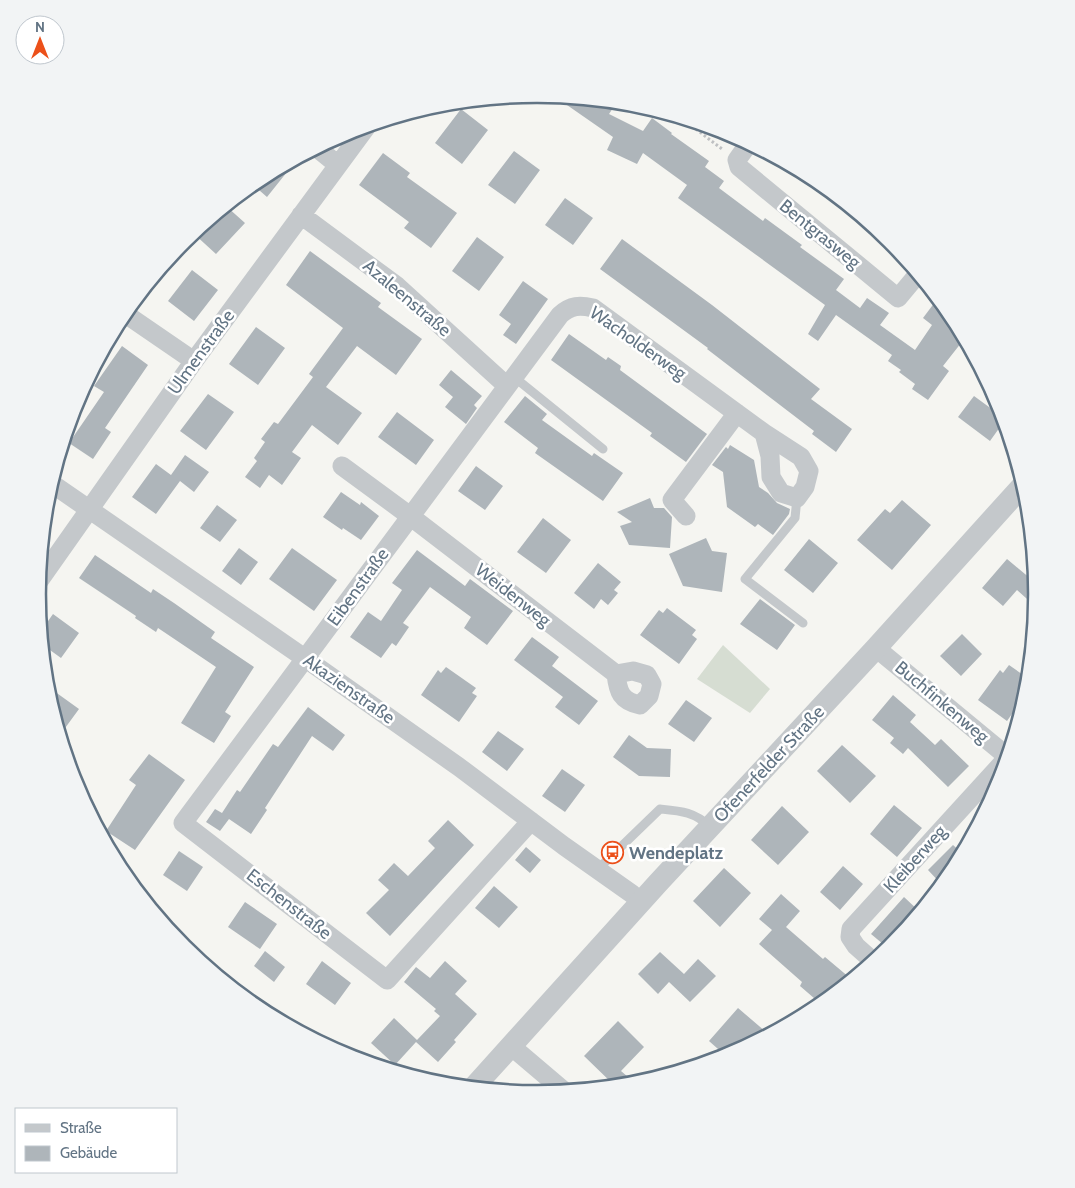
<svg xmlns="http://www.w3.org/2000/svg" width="1075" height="1188" viewBox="0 0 1075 1188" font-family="Cabin,sans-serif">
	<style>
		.green { fill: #d6ddd2 }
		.building { fill: #aeb5ba }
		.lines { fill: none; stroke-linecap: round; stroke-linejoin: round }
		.path { stroke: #bec0c2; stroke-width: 3; stroke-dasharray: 2.5 2.5; stroke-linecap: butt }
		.service { stroke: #c4c8cb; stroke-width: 9 }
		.minor { stroke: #c4c8cb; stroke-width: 19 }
		.tertiary { stroke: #c4c8cb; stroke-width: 22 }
		.labels { text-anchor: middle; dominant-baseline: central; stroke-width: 5; stroke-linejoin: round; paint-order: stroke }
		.street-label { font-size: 18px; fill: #627484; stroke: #fff }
		.poi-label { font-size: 18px; font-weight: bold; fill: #627484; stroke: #fff; text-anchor: start }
		.rim { fill: none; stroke: #627484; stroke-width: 2.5 }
	</style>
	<rect width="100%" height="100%" fill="#f5f5f1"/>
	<path class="green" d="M723 645 770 689 750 713 697 679Z"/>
	<path class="building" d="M554 96 617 102 609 114 643 131 652 118 672 133 671 134 709 161 705 167 724 181 719 188 763 221 765 218 802 245 800 247 844 279 836 290 860 308 867 298 889 313 880 325 915 350 932 325 923 318 938 298 953 316 965 338 943 366 949 371 928 400 912 389 915 384 899 372 901 370 888 361 892 355 836 315 818 341 808 334 825 305 678 198 687 185 643 153 637 164 607 150 613 137Z
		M461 109 488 130 462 164 435 143Z
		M514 151 540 170 515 204 488 185Z
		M383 153 410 173 407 177 457 213 431 248 404 228 409 222 359 185Z
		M299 157 267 197 252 184 260 178Z
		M565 198 593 218 573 245 545 225Z
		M226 206 245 223 216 254 193 233Z
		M477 237 504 257 479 291 452 271Z
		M622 239 712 305 820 389 811 399 852 429 836 452 812 434 814 431 707 349 708 348 600 269Z
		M310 251 381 303 378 307 422 339 396 375 357 346 326 387 362 413 338 445 312 425 292 452 301 458 282 485 269 475 260 488 245 477 257 461 254 458 265 442 261 439 274 422 278 424 313 377 309 374 343 328 286 285Z
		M192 270 218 290 194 321 168 301Z
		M523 281 548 299 516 344 503 335 511 324 499 315Z
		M256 327 285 348 258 385 229 364Z
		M569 334 606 360 608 357 621 366 620 370 707 434 686 462 650 436 652 433 551 360Z
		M122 346 148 365 105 428 111 432 93 459 69 443 104 392 94 386Z
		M451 370 482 396 474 405 477 408 466 424 445 407 453 397 439 385Z
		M208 394 234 412 206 450 180 431Z
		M525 396 547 414 542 420 592 456 594 453 623 473 603 501 535 453 538 448 504 422Z
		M974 396 1004 418 1005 420 990 441 958 417Z
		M397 412 434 440 416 465 378 437Z
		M730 445 754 460 759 487 768 493 777 503 790 509 789 514 773 535 758 524 755 527 727 507 723 472 712 465 726 447 728 449Z
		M185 455 209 472 194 492 180 481 156 514 132 497 156 464 171 475Z
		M476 466 503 486 485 510 458 491Z
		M341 492 360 505 361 502 379 516 361 540 343 528 342 530 323 517Z
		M650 498 654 508H664L672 517 670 548 629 545 620 526 632 522 617 512Z
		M902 500 931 525 892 570 857 540 885 509 890 513Z
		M217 505 237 520 220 542 200 528Z
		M543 518 571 540 546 573 517 552Z
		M706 538 712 551 727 553 722 592 683 586 669 554Z
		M809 539 838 563 813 593 784 570Z
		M239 548 258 562 241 585 222 571Z
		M292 548 337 580 314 611 269 579Z
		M417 550 465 586 470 579 513 611 487 645 464 628 471 617 430 587 403 623 409 627 396 646 392 643 381 658 350 637 368 612 381 621 402 590 392 583Z
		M95 555 151 593 153 589 174 603 215 632 211 638 254 667 225 712 231 716 214 743 181 723 216 667 158 628 156 632 135 618 136 616 79 578Z
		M1007 559 1037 584 1036 607 1017 590 1003 606 982 588Z
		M598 563 621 582 614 590 618 593 608 605 601 599 594 609 574 593Z
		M760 599 795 625 777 650 740 624Z
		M667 608 696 630 692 635 697 639 679 664 640 635 659 610 663 613Z
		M53 614 79 633 61 658 43 645 41 631Z
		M962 634 982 654 961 676 940 656Z
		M532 637 559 657 552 666 598 701 579 725 555 707 563 697 514 660Z
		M1009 665 1029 679 1028 691 1007 721 978 700 1000 670 1003 673Z
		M446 667 476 688 472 693 477 696 459 722 421 695 438 670 441 673Z
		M47 686 79 709 60 735 47 691Z
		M893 695 916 715 910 722 935 745 941 739 969 766 948 787 908 748 903 754 890 743 894 738 872 720Z
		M686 700 712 718 694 742 668 724Z
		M308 707 345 735 333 751 312 736 265 808 267 810 251 834 229 819 220 831 206 822 215 809 222 813 237 790 240 792 273 744 278 747Z
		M498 731 524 749 507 771 482 752Z
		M629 735 647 748 671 749 670 777 639 776 613 757Z
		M842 745 876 776 850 803 817 771Z
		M149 754 185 780 135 850 106 831 136 785 129 780Z
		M562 769 585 785 565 812 542 796Z
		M894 805 922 828 897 857 870 834Z
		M782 806 809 832 778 865 751 840Z
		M448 820 474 845 390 936 366 913 389 890 378 880 394 863 408 876 435 848 428 841Z
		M953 845 963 854 953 872 942 885 928 870Z
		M526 847 541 860 530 873 515 860Z
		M179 851 203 867 187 891 163 875Z
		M843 866 863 884 840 910 820 892Z
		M724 868 751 893 720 927 693 901Z
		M494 886 518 907 499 928 475 908Z
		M781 894 800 911 786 927 823 959 825 957 850 978 839 991 822 1005 800 986 802 982 759 944 772 930 759 919Z
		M904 897 920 912 889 949 871 934Z
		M245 902 277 924 260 949 228 927Z
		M265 951 285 967 274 982 254 966Z
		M660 952 684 974 698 959 716 976 690 1002 669 982 658 994 638 974Z
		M322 961 351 983 335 1005 306 984Z
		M445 961 467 981 455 994 477 1014 454 1040 456 1042 438 1062 416 1042 395 1065 371 1043 394 1018 417 1040 440 1016 434 1011 436 1009 404 982 416 967 430 978Z
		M738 1008 766 1032 759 1040 727 1057 709 1041Z
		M618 1021 644 1047 621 1071 628 1077 619 1086H615L584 1056Z"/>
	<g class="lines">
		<path class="path" d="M680 117 722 149"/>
		<path class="service" d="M514 377 603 449
			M797 498 795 518 745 579 803 623
			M598 869 660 809C681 811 695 812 710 827"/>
		<path class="minor" d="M749 143 737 160 739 167 898 298 918 274
			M317 148 338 165
			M301 215 397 286 507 386
			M124 313 194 361
			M342 466 410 516 616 674C618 692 621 701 640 705L649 696 652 684 647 675 633 671 616 674
			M51 483 306 659 459 767 564 846 632 894 641 902
			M686 516 672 500 737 413
			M39 581 194 361 367 126
			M876 648 1008 757
			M531 821 387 980 183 823C310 654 435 484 560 315 571 305 580 305 593 308L764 433 770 456 771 477 781 493 797 498 805 487 809 471 801 457 764 433
			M874 962 856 946 850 937 851 929 1008 757
			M511 1046 564 1091"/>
		<path class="tertiary" d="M473 1088 658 883 876 648 1024 484"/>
	</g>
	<defs>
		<symbol id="bus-ring" viewBox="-11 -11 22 22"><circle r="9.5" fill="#fff" stroke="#ec501a" stroke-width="1.5"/><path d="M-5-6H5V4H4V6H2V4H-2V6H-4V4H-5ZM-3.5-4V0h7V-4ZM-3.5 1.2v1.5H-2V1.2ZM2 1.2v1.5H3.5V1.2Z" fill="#ec501a"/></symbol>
	</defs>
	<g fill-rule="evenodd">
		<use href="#bus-ring" x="600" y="840" width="25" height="25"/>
	</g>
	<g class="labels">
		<g class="street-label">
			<text transform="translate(820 234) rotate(39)">Bentgrasweg</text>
			<text transform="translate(407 298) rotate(40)">Azaleenstraße</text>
			<text transform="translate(638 343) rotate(35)">Wacholderweg</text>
			<text transform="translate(201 352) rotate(-54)">Ulmenstraße</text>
			<text transform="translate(358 587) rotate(-54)">Eibenstraße</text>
			<text transform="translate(513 595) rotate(38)">Weidenweg</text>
			<text transform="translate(349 689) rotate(35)">Akazienstraße</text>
			<text transform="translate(942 702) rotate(40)">Buchfinkenweg</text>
			<text transform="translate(769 764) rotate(-47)">Ofenerfelder Straße</text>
			<text transform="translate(915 859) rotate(-48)">Kleiberweg</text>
			<text transform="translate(289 904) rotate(38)">Eschenstraße</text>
		</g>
		<g class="poi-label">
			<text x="629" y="853">Wendeplatz</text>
		</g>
	</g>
	<path d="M0 0H1075V1188H0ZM46 594a491 491 0 1 1 982 0a491 491 0 1 1-982 0Z" fill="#f2f4f5" fill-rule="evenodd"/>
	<path class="rim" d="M46 594a491 491 0 1 1 982 0a491 491 0 1 1-982 0Z"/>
	<rect x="15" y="1108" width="162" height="65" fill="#ffffff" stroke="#c0c7ce"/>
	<rect x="25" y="1124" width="25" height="8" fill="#c4c8cb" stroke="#c0c7ce"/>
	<text x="60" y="1133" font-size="15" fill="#627484">Straße</text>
	<rect x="25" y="1146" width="25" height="15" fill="#aeb5ba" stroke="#c0c7ce"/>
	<text x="60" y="1158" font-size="15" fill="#627484">Gebäude</text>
	<g transform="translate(40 40)"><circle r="24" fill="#ffffff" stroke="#c0c7ce"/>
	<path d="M0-4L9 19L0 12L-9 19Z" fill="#ec501a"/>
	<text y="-8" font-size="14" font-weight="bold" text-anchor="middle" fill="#627484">N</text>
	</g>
</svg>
